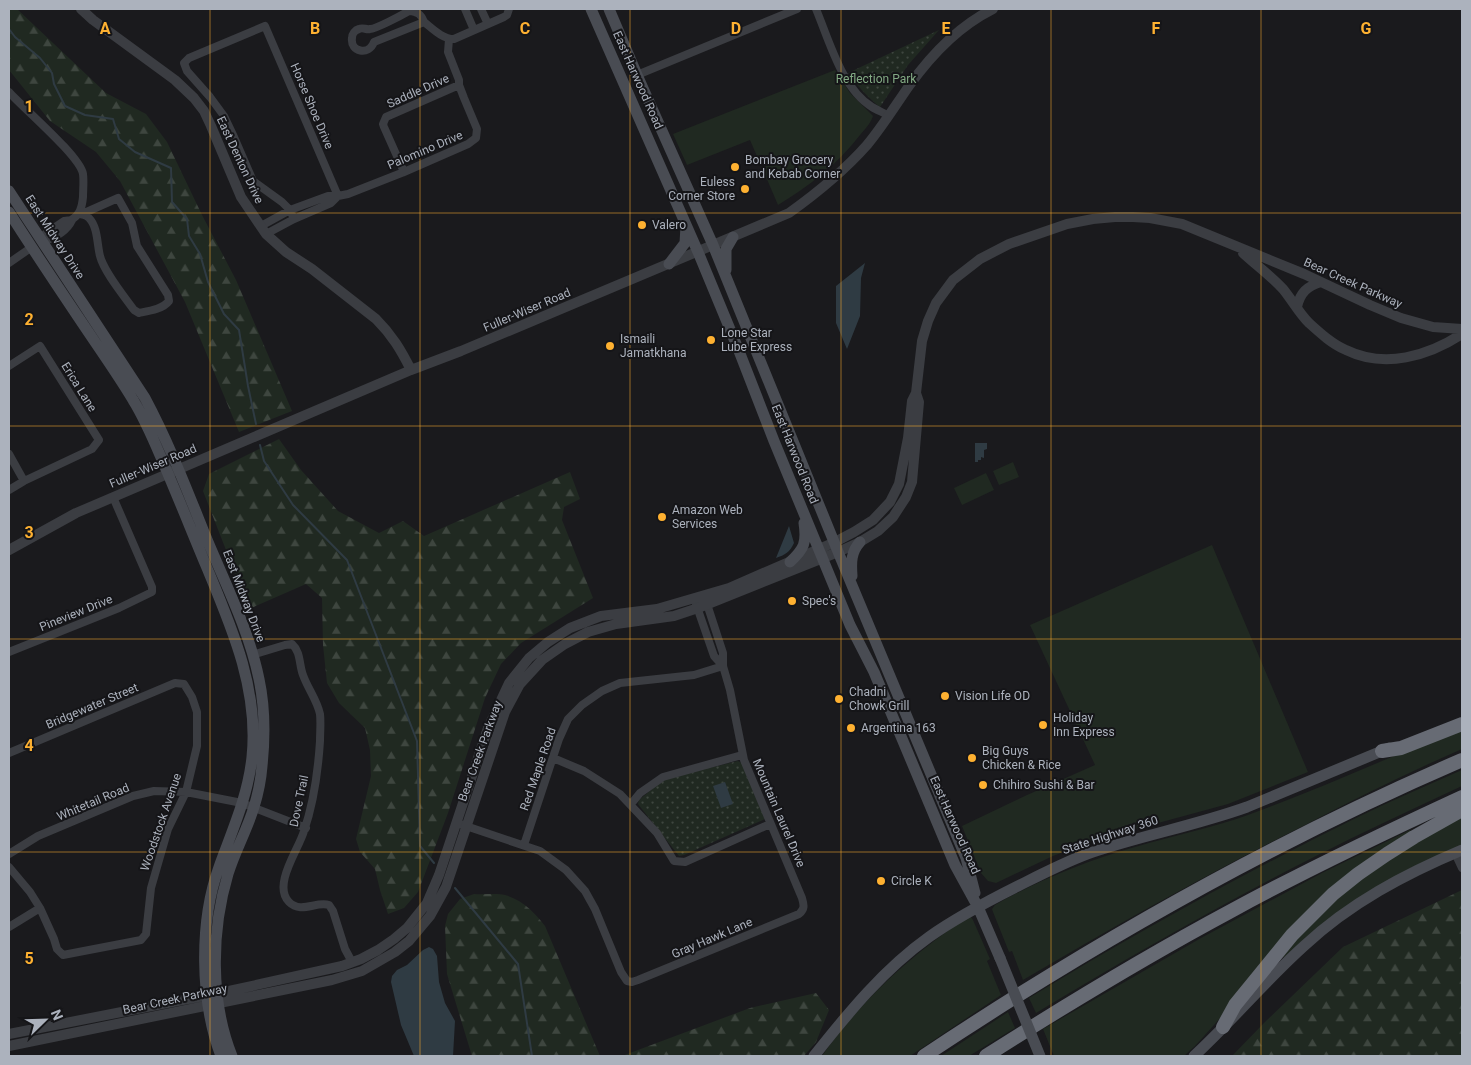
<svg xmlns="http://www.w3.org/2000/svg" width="1471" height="1065" viewBox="0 0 1471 1065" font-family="Roboto,sans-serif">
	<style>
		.grass { fill: #202921 }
		.forest { fill: url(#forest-firs) }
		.park { fill: url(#park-dots) }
		.water { fill: #2f3b43 }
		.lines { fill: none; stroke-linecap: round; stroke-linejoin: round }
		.stream { stroke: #2f3b43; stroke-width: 2 }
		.minor { stroke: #3b3d42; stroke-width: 8 }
		.tertiary { stroke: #3b3d42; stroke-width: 10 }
		.secondary { stroke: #494c53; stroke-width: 11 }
		.motorway { stroke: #676b74; stroke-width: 14 }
		.secondary-bridge { stroke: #494c53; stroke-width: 11 }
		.grid { fill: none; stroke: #feb131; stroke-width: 1; stroke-opacity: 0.55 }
		.poi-dot { fill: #feb131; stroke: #151518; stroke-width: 2 }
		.labels { text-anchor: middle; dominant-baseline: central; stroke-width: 4; stroke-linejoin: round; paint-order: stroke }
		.park-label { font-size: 12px; fill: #82a983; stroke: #151518 }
		.street-label { font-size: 12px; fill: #acb2bd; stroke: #151518 }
		.poi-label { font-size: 12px; fill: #acb2bd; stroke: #151518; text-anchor: start }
		.grid-label { font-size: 16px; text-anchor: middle; font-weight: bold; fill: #feb131; stroke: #151518; stroke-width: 4; stroke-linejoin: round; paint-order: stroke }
	</style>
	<defs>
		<pattern id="forest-firs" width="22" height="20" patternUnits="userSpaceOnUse" patternTransform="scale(1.25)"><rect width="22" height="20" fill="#202921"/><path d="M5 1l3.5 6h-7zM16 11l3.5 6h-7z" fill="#3e463f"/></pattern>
		<pattern id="park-dots" width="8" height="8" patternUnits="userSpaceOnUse" patternTransform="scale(1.25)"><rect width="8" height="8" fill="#202921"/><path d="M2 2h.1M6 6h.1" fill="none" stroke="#3e463f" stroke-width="1.8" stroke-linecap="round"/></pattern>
	</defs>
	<rect width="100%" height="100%" fill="#1a1a1d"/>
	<path class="grass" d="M835 70 850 93 873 116C871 123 865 129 860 135 838 164 809 186 778 205L750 140 687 165 673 134Z
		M1013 462 1019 477 999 485 993 471Z
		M986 473 994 490 962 505 954 488Z
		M1212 545 1308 772 1228 804 1092 841 1053 856 996 883 988 881 981 873 962 826 1027 795 1095 765 1030 625Z
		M1462 728V749C1409 772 1357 798 1305 825 1209 873 1116 925 1023 980L1012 951 1009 952 993 912 992 909 995 905C1039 880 1086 861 1135 847 1172 836 1211 828 1248 815 1320 789 1391 756 1462 728Z
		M1462 770V786C1413 809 1363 832 1314 857 1219 905 1127 958 1036 1013L1029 998C1136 933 1246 872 1358 817 1393 800 1428 785 1462 770Z
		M1462 814V845L1409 869 1284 958 1283 956 1297 939 1362 875Z
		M1410 830 1412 834 1349 876 1195 1046 1184 1056H1054L1043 1029 1201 938 1322 873Z
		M969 916 971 917 973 920 990 959 987 961 1001 995 910 1056H822C862 999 911 955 969 916Z
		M1008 1012 1015 1028 969 1056H941Z"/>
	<path class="forest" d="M9 9H17L106 93 146 114 167 142 202 215 236 280 292 411 239 432 185 302 120 181 96 152 50 121 9 70Z
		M279 439 301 470 338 511 379 533 403 521 424 536 570 472 580 499 564 507 562 520 593 598 521 643 501 664 485 698 448 813 418 892 404 908 388 914 380 890 375 869 360 852 356 839 371 776 370 750 365 728 339 703 327 683 323 645 322 598 306 584 249 609 203 491 209 474Z
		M1462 890V1056H1232L1265 1022 1343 947Z
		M474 894C484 895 496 893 505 895 523 900 535 913 545 926L600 1056H472L447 974 445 926 448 914 460 899Z
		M816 993 829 1010 816 1042 804 1056H622L750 1008Z"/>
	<path class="park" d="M939 30 908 65 880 107C867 97 858 86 848 73Z
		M738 761 743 764 765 819 684 855 679 856 638 804 639 800 664 779Z"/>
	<path class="water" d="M865 263 861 278 860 316 847 349 836 323V286Z
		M975 443H987V449L984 450V458L981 457V460H978V462H975Z
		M789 526 794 543C790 552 785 555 776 558Z
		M725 782 733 804 721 808 713 786Z
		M429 947 433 949 437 956 439 982 445 1003 455 1021 453 1056H414L401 1025 391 982 392 976 397 970 407 965 423 950Z"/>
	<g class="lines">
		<path class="stream" d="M9 29 15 37 40 58 52 73 54 84 65 106 85 115 113 119 119 139 135 152 171 168 172 202 187 219 189 236 200 254 208 282 224 314 239 330 248 386 256 424
			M260 445 264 461 293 505 347 560 417 741 420 846 434 863
			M455 888 518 964 532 1056"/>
		<path class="minor" d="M465 9 474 30
			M481 9 488 24
			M816 9C829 40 842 89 872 107 877 110 884 113 889 116
			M409 11C418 12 421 14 424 22L374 42C369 56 350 52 352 38 352 34 355 30 359 29 363 27 366 30 370 29 376 29 402 15 409 11Z
			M424 22C432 28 442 39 454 39L504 17 507 15 509 9
			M637 75 797 9
			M9 92C24 109 80 156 83 174 84 181 83 190 83 197 82 207 80 215 71 220
			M404 172 384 127 383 124 386 117 459 85
			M78 214C82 214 86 215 89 218 98 227 97 245 100 256 104 272 124 296 134 310L139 313C149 311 163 309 169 301L168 295 137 246 132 223 118 198 82 214
			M294 219 290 210 282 202 253 181 234 137 224 116 210 97 187 71 184 63 189 58 265 26 338 196
			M261 226 290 210 328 196H338L348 194 404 172 468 144 476 138 477 129 464 98 459 85V80L448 52 449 39
			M266 234 294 219 331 203 338 196
			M42 242 45 234 64 221 72 220
			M42 242C54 238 67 231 72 220
			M9 263 32 247
			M9 366 40 346 99 440 92 449 24 481 9 490
			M9 454 24 481
			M696 604 714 656 723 666
			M9 652 119 608 152 592V587L113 497
			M252 655 285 645 292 644C301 652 299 665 303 675 308 689 317 700 320 714 321 723 320 732 320 741 318 772 314 802 304 831 299 849 272 885 289 902 301 914 316 901 329 905L333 911 345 949 352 962
			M9 753 175 683 184 684 192 697 197 712V746L186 792 168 829 151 888 146 934 141 940 63 955 57 949 54 939 40 908 30 892 9 867
			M553 758 584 771 620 794 657 833 674 861 685 862 770 824
			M631 804 640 793 663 777 742 755
			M457 823 540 851 566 870 585 891 595 909 621 972 627 981 632 982 638 980 799 914C805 909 804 905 802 898L744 760 730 690 723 666V653L706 601
			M524 845 559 739 568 719 582 705 602 691 620 683 694 675 723 666
			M1455 853 1462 868
			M9 854 38 836 133 796 154 791 186 792 242 803 306 828
			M9 927 40 908"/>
		<path class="tertiary" d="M81 9 93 20 175 80 194 98 204 111 211 126 241 197 266 234 286 252 312 269 376 319C392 335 401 350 411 370
			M1243 253C1256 265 1271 276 1283 289 1292 300 1299 313 1309 323 1320 333 1332 344 1346 350 1385 369 1428 356 1462 334
			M1297 307C1300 293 1307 286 1321 282
			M9 550 76 513 411 370 461 351 789 213C817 193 844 171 867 145 882 127 895 106 909 86 931 55 959 26 993 9
			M9 1034 229 991 342 966 361 959 378 950 394 939 407 928 427 903 439 875 488 728 509 683 529 658 548 642 570 628 601 616 657 609 729 588 835 542 854 532 873 520 890 502 899 484 908 438 912 401 916 393 922 341 928 321 936 303 953 280 980 259 1009 244 1067 224 1093 219 1115 217H1133L1150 218 1182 224 1304 274 1370 305 1401 318 1433 327 1462 329
			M9 1046 332 980 362 971 395 952 409 941 430 916 446 887 505 712 520 684 542 660 565 644 588 632 616 624 674 616 698 608 838 552 860 542 878 531 893 517 906 497 912 482 919 402 916 393"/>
		<path class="secondary" d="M591 9 698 252 739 351 774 441 850 625 874 672 955 865 978 907 1000 958
			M609 9 637 75 713 245 841 559 966 858 975 893
			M9 191 145 398C169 443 187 490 206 537 225 583 249 630 259 679 265 707 265 737 262 766 261 779 258 794 254 807 247 830 235 851 228 874 211 931 210 1001 232 1056
			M9 212C37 256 66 299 95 342 108 361 121 380 133 400 145 419 154 441 163 462 178 497 192 532 207 568 232 628 259 690 252 757 248 796 232 831 219 867 199 922 200 1001 221 1056
			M669 264 685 243 686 226
			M726 270V249L733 237
			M790 562C804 549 807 543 804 523
			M852 576C851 562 851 552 860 542
			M814 1056C848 1013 884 969 929 937 957 917 988 901 1018 886 1040 875 1063 863 1087 854 1139 836 1194 826 1247 807L1389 748
			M1194 1056C1232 1021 1265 981 1304 946 1350 903 1405 874 1462 850"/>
		<path class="motorway" d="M1382 751 1401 748 1462 724
			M1223 1027 1235 1005 1292 935 1333 894 1358 874 1387 854 1414 837 1462 810
			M924 1056C1094 943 1274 841 1462 760
			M986 1056C1066 1005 1147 956 1231 911 1306 870 1384 833 1462 797"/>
		<path class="secondary-bridge" d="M1000 958 1040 1056"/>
	</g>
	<path class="grid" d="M210 9V1056M420 9V1056M630 9V1056M841 9V1056M1051 9V1056M1261 9V1056M9 213H1462M9 426H1462M9 639H1462M9 852H1462"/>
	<g class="poi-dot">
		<circle cx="735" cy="167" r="5"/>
		<circle cx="745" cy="189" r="5"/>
		<circle cx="642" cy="225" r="5"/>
		<circle cx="711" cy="340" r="5"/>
		<circle cx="610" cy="346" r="5"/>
		<circle cx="662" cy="517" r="5"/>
		<circle cx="792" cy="601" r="5"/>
		<circle cx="945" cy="696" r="5"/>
		<circle cx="839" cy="699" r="5"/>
		<circle cx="1043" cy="725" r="5"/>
		<circle cx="851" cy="728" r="5"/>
		<circle cx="972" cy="758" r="5"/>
		<circle cx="983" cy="785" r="5"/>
		<circle cx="881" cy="881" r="5"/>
	</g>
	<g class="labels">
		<g class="park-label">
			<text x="876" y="79">Reflection Park</text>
		</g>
		<g class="street-label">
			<text transform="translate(638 80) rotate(66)">East Harwood Road</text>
			<text transform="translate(418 91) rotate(-24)">Saddle Drive</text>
			<text transform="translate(312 106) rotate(67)">Horse Shoe Drive</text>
			<text transform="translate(425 150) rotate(-23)">Palomino Drive</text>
			<text transform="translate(240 160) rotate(65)">East Denton Drive</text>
			<text transform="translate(55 237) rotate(57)">East Midway Drive</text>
			<text transform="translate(1353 283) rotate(24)">Bear Creek Parkway</text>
			<text transform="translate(527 310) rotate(-23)">Fuller-Wiser Road</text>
			<text transform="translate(79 387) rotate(58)">Erica Lane</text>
			<text transform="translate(795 454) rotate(68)">East Harwood Road</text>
			<text transform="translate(153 466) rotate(-23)">Fuller-Wiser Road</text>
			<text transform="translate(244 596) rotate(69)">East Midway Drive</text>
			<text transform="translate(76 613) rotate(-22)">Pineview Drive</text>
			<text transform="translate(92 706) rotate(-23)">Bridgewater Street</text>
			<text transform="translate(480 751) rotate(-70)">Bear Creek Parkway</text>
			<text transform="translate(538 769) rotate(-71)">Red Maple Road</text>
			<text transform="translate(299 801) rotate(-78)">Dove Trail</text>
			<text transform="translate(93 802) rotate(-23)">Whitetail Road</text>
			<text transform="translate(779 813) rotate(67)">Mountain Laurel Drive</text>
			<text transform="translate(161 822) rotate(-71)">Woodstock Avenue</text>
			<text transform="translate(955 825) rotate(66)">East Harwood Road</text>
			<text transform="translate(1110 835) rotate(-18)">State Highway 360</text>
			<text transform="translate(712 938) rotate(-23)">Gray Hawk Lane</text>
			<text transform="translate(175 999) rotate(-12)">Bear Creek Parkway</text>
		</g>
		<g class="poi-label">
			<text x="745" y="160">Bombay Grocery<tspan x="745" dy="14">and Kebab Corner</tspan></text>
			<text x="735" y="182" text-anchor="end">Euless<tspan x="735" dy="14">Corner Store</tspan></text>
			<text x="652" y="225">Valero</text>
			<text x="721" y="333">Lone Star<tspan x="721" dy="14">Lube Express</tspan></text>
			<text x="620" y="339">Ismaili<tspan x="620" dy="14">Jamatkhana</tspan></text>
			<text x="672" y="510">Amazon Web<tspan x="672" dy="14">Services</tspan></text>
			<text x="802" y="601">Spec's</text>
			<text x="849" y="692">Chadni<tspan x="849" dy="14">Chowk Grill</tspan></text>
			<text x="955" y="696">Vision Life OD</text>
			<text x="1053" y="718">Holiday<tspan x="1053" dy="14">Inn Express</tspan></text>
			<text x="861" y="728">Argentina 163</text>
			<text x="982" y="751">Big Guys<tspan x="982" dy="14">Chicken &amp; Rice</tspan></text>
			<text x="993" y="785">Chihiro Sushi &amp; Bar</text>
			<text x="891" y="881">Circle K</text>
		</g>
	</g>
	<g class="grid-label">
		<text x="105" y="34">A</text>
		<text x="315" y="34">B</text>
		<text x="525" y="34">C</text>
		<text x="736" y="34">D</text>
		<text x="946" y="34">E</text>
		<text x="1156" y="34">F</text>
		<text x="1366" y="34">G</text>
		<text x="29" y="112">1</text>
		<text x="29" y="325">2</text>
		<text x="29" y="538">3</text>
		<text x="29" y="751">4</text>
		<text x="29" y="964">5</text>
	</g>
	<rect width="1471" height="1065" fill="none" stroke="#acb2bd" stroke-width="20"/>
	<g transform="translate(45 1020) rotate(67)" stroke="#151518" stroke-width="4" paint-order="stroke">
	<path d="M0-4L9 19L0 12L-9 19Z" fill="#acb2bd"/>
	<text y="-8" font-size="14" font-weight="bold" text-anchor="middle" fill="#acb2bd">N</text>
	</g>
</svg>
